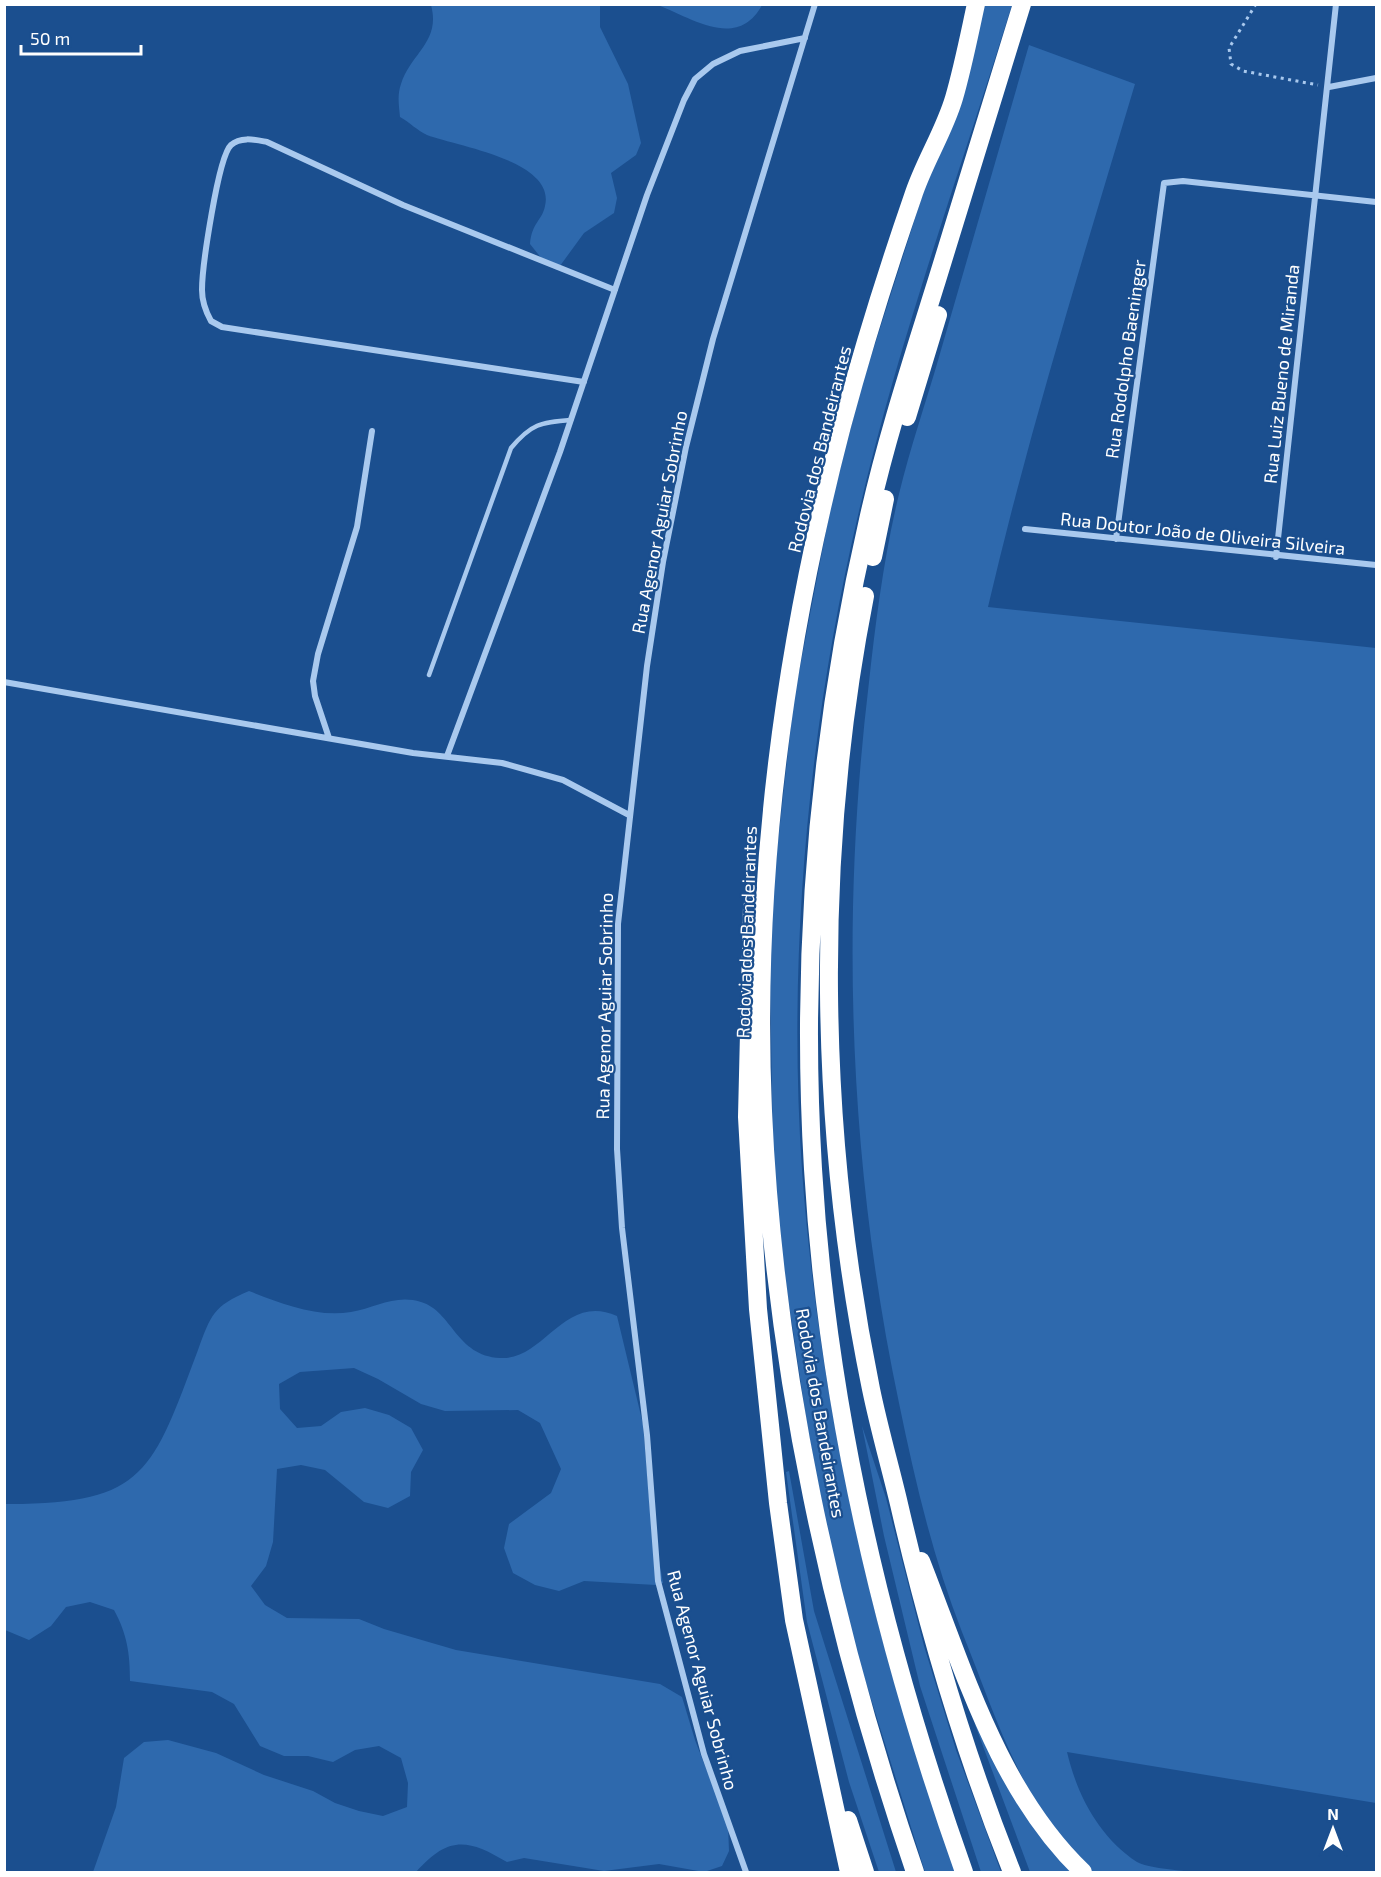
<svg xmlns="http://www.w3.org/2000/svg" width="1381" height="1877" viewBox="0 0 1381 1877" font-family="'Exo 2',sans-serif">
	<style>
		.green { fill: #2e69ad }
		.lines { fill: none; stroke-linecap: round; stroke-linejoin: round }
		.path { stroke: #a9c9ee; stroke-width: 3; stroke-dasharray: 3 4.5; stroke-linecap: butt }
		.lane { stroke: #a9c9ee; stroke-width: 4.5 }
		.street { stroke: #a9c9ee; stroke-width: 6 }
		.highway { stroke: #fff; stroke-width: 18 }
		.labels { text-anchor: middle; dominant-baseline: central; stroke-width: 4.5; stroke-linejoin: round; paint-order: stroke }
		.street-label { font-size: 18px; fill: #fff; stroke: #1b4f8f }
	</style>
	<rect width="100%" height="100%" fill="#1b4f8f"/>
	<path class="green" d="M431 5H600V27L628 84 641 143 636 155 611 173 617 198 614 213 584 233 557 270 546 264 530 244C532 222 542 221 545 206 556 160 455 146 427 135 418 131 409 122 400 117 399 106 397 95 401 84 411 53 441 42 431 5Z
		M658 5H762C738 50 693 19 658 5Z
		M983 5H1012C960 172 899 339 859 511 809 723 787 952 802 1170 812 1310 836 1450 869 1587 892 1684 924 1778 955 1872H925L842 1606 808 1431 780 1244 773 1161 770 968 773 886 794 698 831 505 861 388Z
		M1029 45 1135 84C1083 258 1029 431 988 607L1376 648V1803L1067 1752C1077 1795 1099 1837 1137 1862 1147 1868 1178 1870 1191 1872H1092C1023 1810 996 1716 962 1632 933 1558 915 1481 899 1403 849 1166 840 922 869 682 876 619 884 556 899 494 910 448 926 402 939 357 969 253 999 149 1029 45Z
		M249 1291C280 1303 317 1318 351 1312 376 1308 395 1294 421 1302 452 1311 456 1356 500 1358 544 1361 564 1292 617 1316L643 1424 650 1509 663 1583 656 1585 584 1581 559 1591 535 1585 513 1573 504 1548 509 1524 551 1493 561 1469 540 1423 518 1410 445 1411 421 1404 378 1379 354 1368 300 1372 279 1384 280 1409 297 1428 321 1426 341 1412 365 1408 389 1415 411 1428 423 1450 411 1472 410 1496 388 1508 364 1502 325 1470 301 1465 277 1469 273 1542 266 1566 251 1586 265 1605 287 1618 359 1619 384 1629 456 1650 660 1684 682 1697 695 1740 728 1825 729 1851 722 1866 704 1872 659 1864 604 1871 524 1858 507 1862C467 1838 448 1836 416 1872H93L116 1807 124 1758 144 1742 168 1740 216 1753 264 1775 313 1791 335 1803 359 1811 383 1816 407 1807 408 1783 401 1758 379 1746 355 1750 333 1762 308 1756H284L260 1746 234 1704 212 1692 130 1681C130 1653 127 1634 114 1610L90 1602 66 1607 51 1626 29 1640 5 1630 4 1504C146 1505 152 1472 198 1350 211 1315 213 1306 249 1291Z
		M862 1426 886 1498 924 1646 956 1750 1001 1872H981L920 1686 884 1536Z
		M789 1471 814 1611 896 1872H879L849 1782 807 1622 786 1472Z
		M974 1722C1004 1780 1027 1825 1072 1872H1030Z"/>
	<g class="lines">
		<path class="path" d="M1256 4 1229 48 1231 64 1243 71 1318 85"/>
		<path class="lane" d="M429 675 511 448C531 424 541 422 571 420"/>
		<path class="street" d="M1329 87 1376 78
			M584 382 222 327 211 321C206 312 202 301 202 290 202 268 218 157 231 145 241 136 256 140 267 142L403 205 615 290
			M1025 529 1376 565
			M1116 539 1164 183 1183 181 1376 202
			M1276 557 1336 4
			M4 682 413 753 502 763 563 780 629 815
			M329 738 315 696 313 681 318 654 357 527 372 431
			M447 756 560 452 647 195 684 100 695 79 713 64 740 51 805 38
			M746 1872 704 1754 658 1581 647 1435 622 1228 617 1149 618 924 647 666 663 562 686 447 713 339 815 4"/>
		<path class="highway" d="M907 417 938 315
			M873 557 885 499
			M865 596C814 855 818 1131 871 1389 879 1428 890 1466 899 1504 928 1630 964 1752 1012 1872
			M752 907 747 1117 758 1309 778 1503 794 1620 849 1872
			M921 1561C963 1667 998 1791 1083 1872
			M848 1820 865 1872
			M915 1872C832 1630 774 1367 763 1111 753 881 784 648 842 426 863 348 887 271 913 196 924 162 944 132 954 98 963 67 969 36 976 4
			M964 1872C884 1647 827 1408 813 1169 800 951 819 733 868 520 886 439 912 360 937 280 965 188 993 96 1022 4"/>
	</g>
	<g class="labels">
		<g class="street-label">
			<text transform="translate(1125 359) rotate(-82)">Rua Rodolpho Baeninger</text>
			<text transform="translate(1281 374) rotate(-84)">Rua Luiz Bueno de Miranda</text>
			<text transform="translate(819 449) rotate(-76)">Rodovia dos Bandeirantes</text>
			<text transform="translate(659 522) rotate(-79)">Rua Agenor Aguiar Sobrinho</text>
			<text transform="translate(1203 533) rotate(6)">Rua Doutor João de Oliveira Silveira</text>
			<text transform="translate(746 932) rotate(-88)">Rodovia dos Bandeirantes</text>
			<text transform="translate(604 1006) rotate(-89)">Rua Agenor Aguiar Sobrinho</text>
			<text transform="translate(821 1413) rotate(80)">Rodovia dos Bandeirantes</text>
			<text transform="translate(703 1680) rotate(75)">Rua Agenor Aguiar Sobrinho</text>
		</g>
	</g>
	<rect width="1381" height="1877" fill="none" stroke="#ffffff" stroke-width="12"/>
	<g transform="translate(1333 1829)" stroke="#1b4f8f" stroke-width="4.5" paint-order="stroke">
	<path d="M0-4.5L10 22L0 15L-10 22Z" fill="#ffffff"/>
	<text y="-9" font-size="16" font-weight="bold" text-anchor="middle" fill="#ffffff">N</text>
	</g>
	<path d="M21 45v9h120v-9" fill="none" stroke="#ffffff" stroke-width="3"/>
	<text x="30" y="45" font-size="18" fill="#ffffff" stroke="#1b4f8f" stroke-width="4.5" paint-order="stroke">50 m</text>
</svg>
